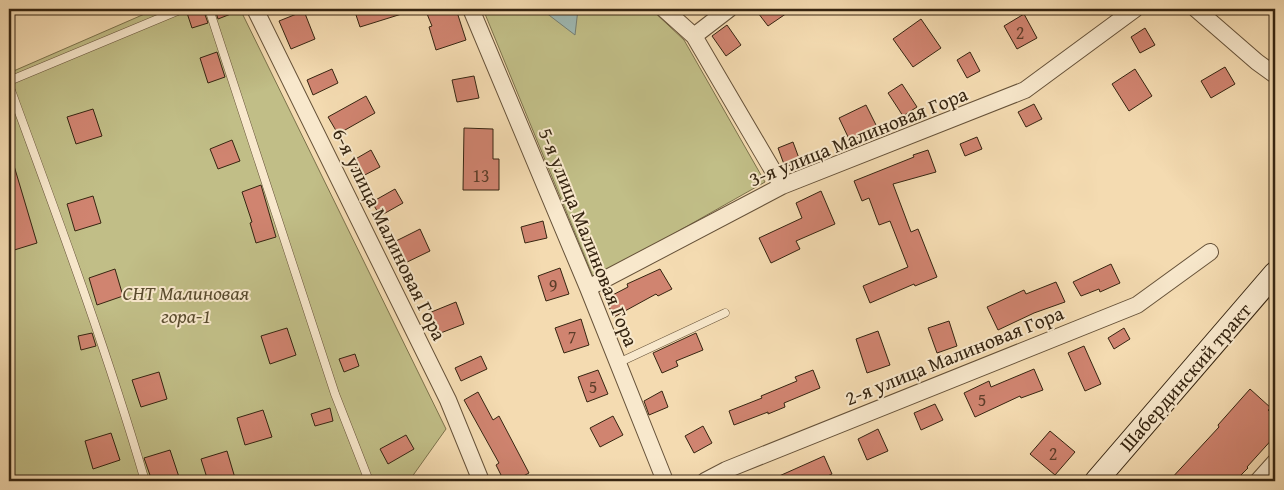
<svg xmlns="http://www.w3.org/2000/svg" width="1284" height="490" viewBox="0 0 1284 490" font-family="'Gentium Book Plus',serif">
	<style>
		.green { fill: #c1be87; stroke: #7c724c }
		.water { fill: #9eb9b4; stroke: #747e73 }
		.building { fill: #d08470; stroke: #362511 }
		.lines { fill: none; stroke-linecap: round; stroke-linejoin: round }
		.service-casing { stroke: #665239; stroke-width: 9 }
		.minor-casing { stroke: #665239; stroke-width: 18 }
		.secondary-casing { stroke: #362511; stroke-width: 24 }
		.service { stroke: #f8e8cc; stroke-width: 8 }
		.minor { stroke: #f8e8cc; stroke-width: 16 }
		.secondary { stroke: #f8e8cc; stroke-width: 22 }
		.labels { text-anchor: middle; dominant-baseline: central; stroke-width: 4; stroke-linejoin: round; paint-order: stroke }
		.number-label { font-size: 18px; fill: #5c3d29 }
		.street-label { font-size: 20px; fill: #362511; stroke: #f8e8cc }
		.park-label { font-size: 20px; font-style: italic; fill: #594b2e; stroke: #f8e8cc }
	</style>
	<rect width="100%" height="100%" fill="#f4dbb1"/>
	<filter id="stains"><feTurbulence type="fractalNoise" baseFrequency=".004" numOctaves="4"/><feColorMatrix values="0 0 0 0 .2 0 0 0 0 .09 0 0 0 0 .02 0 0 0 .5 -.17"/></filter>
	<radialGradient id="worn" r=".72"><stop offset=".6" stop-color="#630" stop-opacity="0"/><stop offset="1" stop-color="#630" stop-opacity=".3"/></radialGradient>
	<path class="green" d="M156 9H240L446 429 409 481H9V73Z
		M483 9H651L684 40 765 182 594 279Z"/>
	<path class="water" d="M541 9H578L575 35Z"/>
	<path class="building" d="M199 9H203L208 23 192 28 187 13Z
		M215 9H241V10L218 19Z
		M354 9H407L408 12 360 27Z
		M425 9H456L466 40 436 50 429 27 432 26Z
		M755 9H793L768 26Z
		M304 11 315 39 291 49 279 21Z
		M1024 14 1037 38 1017 49 1004 26Z
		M921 19 941 48 913 67 893 39Z
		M727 25 741 45 726 56 712 36Z
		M1145 28 1155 45 1140 53 1131 37Z
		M217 52 225 77 208 83 200 58Z
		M970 52 980 71 967 78 957 60Z
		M1225 67 1235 84 1211 98 1201 81Z
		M332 69 338 83 313 95 307 80Z
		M1135 69 1152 96 1129 111 1112 84Z
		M474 76 479 98 457 102 452 80Z
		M902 84 917 107 903 116 888 93Z
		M366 96 375 113 338 134 328 117Z
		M1034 104 1042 119 1026 127 1018 112Z
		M866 105 877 127 850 141 839 118Z
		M93 109 102 136 76 144 67 117Z
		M464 128 493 129V159H499V190H463Z
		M977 137 982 149 965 156 960 144Z
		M232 140 240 161 218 169 210 149Z
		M793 142 800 161 785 167 778 148Z
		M371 150 380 167 361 177 352 161Z
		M928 150 936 172 893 184 911 232 918 229 937 277 915 286 914 284 870 303 863 286 908 267 890 221 879 225 869 198 862 201 854 181 914 157 913 155Z
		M9 159H12L37 243 11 251 9 243Z
		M261 185 276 237 256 243 250 223 252 222 242 192Z
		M395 189 403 203 380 216 372 202Z
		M821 191 835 224 796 241 800 249 771 263 759 238 802 218 796 203Z
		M93 196 101 223 75 231 67 204Z
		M543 221 547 238 525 243 521 227Z
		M420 229 430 251 401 265 390 244Z
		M1111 264 1120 283 1100 292 1099 289 1081 296 1073 282Z
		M560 268 569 294 546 301 538 276Z
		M115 269 123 296 97 305 89 278Z
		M660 269 672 289 658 296 656 294 614 317 605 299 628 287 627 284Z
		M1056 282 1065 302 1034 313 998 330 987 307 1024 290 1026 294Z
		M456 302 464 324 438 334 429 313Z
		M581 319 589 345 564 353 555 328Z
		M949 321 957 346 937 353 928 328Z
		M287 328 296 355 270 364 261 336Z
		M1124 328 1130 339 1114 349 1108 338Z
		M878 331 890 365 867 373 856 339Z
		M92 333 96 346 81 350 78 336Z
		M696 333 703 350 676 361 678 366 662 373 653 353Z
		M1084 346 1101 384 1085 391 1068 353Z
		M355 354 359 366 344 372 339 359Z
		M481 356 487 369 461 381 455 368Z
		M1034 369 1043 390 1021 398 1020 396 975 417 964 393 989 381 991 387Z
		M598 370 608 394 587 402 578 377Z
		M813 370 820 388 784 403 785 407 768 414V412L734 425 729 411 762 398 761 396 797 381 795 377Z
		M159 372 167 399 141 407 132 380Z
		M1250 389 1271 408 1268 410 1275 417V436L1247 467 1248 468 1235 481H1169L1219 427 1218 425Z
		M662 391 668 407 649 415 644 401Z
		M478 392 493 420 499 416 529 473 514 481H504L496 465 499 463 464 400Z
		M935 404 943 420 921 430 914 413Z
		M330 408 333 421 315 426 311 414Z
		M263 410 272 437 245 445 237 418Z
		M613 416 623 435 600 447 590 428Z
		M703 426 712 443 694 453 685 436Z
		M878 429 888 451 867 460 858 439Z
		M1050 431 1075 452 1055 475 1030 454Z
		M111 433 120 460 93 469 85 441Z
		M406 435 414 449 388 464 380 449Z
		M170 450 179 477 165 481H152L144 458Z
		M227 451 235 478 226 481H208L201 459Z
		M824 456 832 474 816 481H768Z"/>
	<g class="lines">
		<defs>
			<path id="service" d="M209 9 335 394 369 481
				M9 81 182 9
				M9 85C57 216 106 347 145 481
				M618 363 725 313"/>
			<path id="minor" d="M255 9 448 400 481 481
				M471 9 588 288 665 481
				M664 9 694 36 782 186
				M1196 9 1257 62 1275 75
				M694 36 729 9
				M588 288 782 186 1025 90 1135 9
				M705 481 726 470 1137 305 1210 252
				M1258 481 1275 462"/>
			<path id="secondary" d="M1096 481 1275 273"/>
		</defs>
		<use href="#service" class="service-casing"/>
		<use href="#minor" class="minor-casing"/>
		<use href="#secondary" class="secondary-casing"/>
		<use href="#service" class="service"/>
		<use href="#minor" class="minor"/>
		<use href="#secondary" class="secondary"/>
	</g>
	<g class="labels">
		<g class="number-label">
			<text x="1020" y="32">2</text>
			<text x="481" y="175">13</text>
			<text x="553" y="285">9</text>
			<text x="572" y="336">7</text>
			<text x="593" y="386">5</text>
			<text x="982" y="399">5</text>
			<text x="1053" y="453">2</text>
		</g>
		<g class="street-label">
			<text transform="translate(858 136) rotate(-22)">3-я улица Малиновая Гора</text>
			<text transform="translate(390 234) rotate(64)">6-я улица Малиновая Гора</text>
			<text transform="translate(589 237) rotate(68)">5-я улица Малиновая Гора</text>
			<text transform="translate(954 355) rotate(-22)">2-я улица Малиновая Гора</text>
			<text transform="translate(1185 377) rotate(-49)">Шабердинский тракт</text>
		</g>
		<g class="park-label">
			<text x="186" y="292">СНТ Малиновая<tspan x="186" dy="23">гора-1</tspan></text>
		</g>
	</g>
	<rect width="1284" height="490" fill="none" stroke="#f4dbb1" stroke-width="30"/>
	<rect x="10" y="10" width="1264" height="470" fill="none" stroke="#362511" stroke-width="2.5"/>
	<rect x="15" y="15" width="1254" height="460" fill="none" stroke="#362511"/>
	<rect width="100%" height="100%" filter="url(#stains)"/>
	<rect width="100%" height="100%" fill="url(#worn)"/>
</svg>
